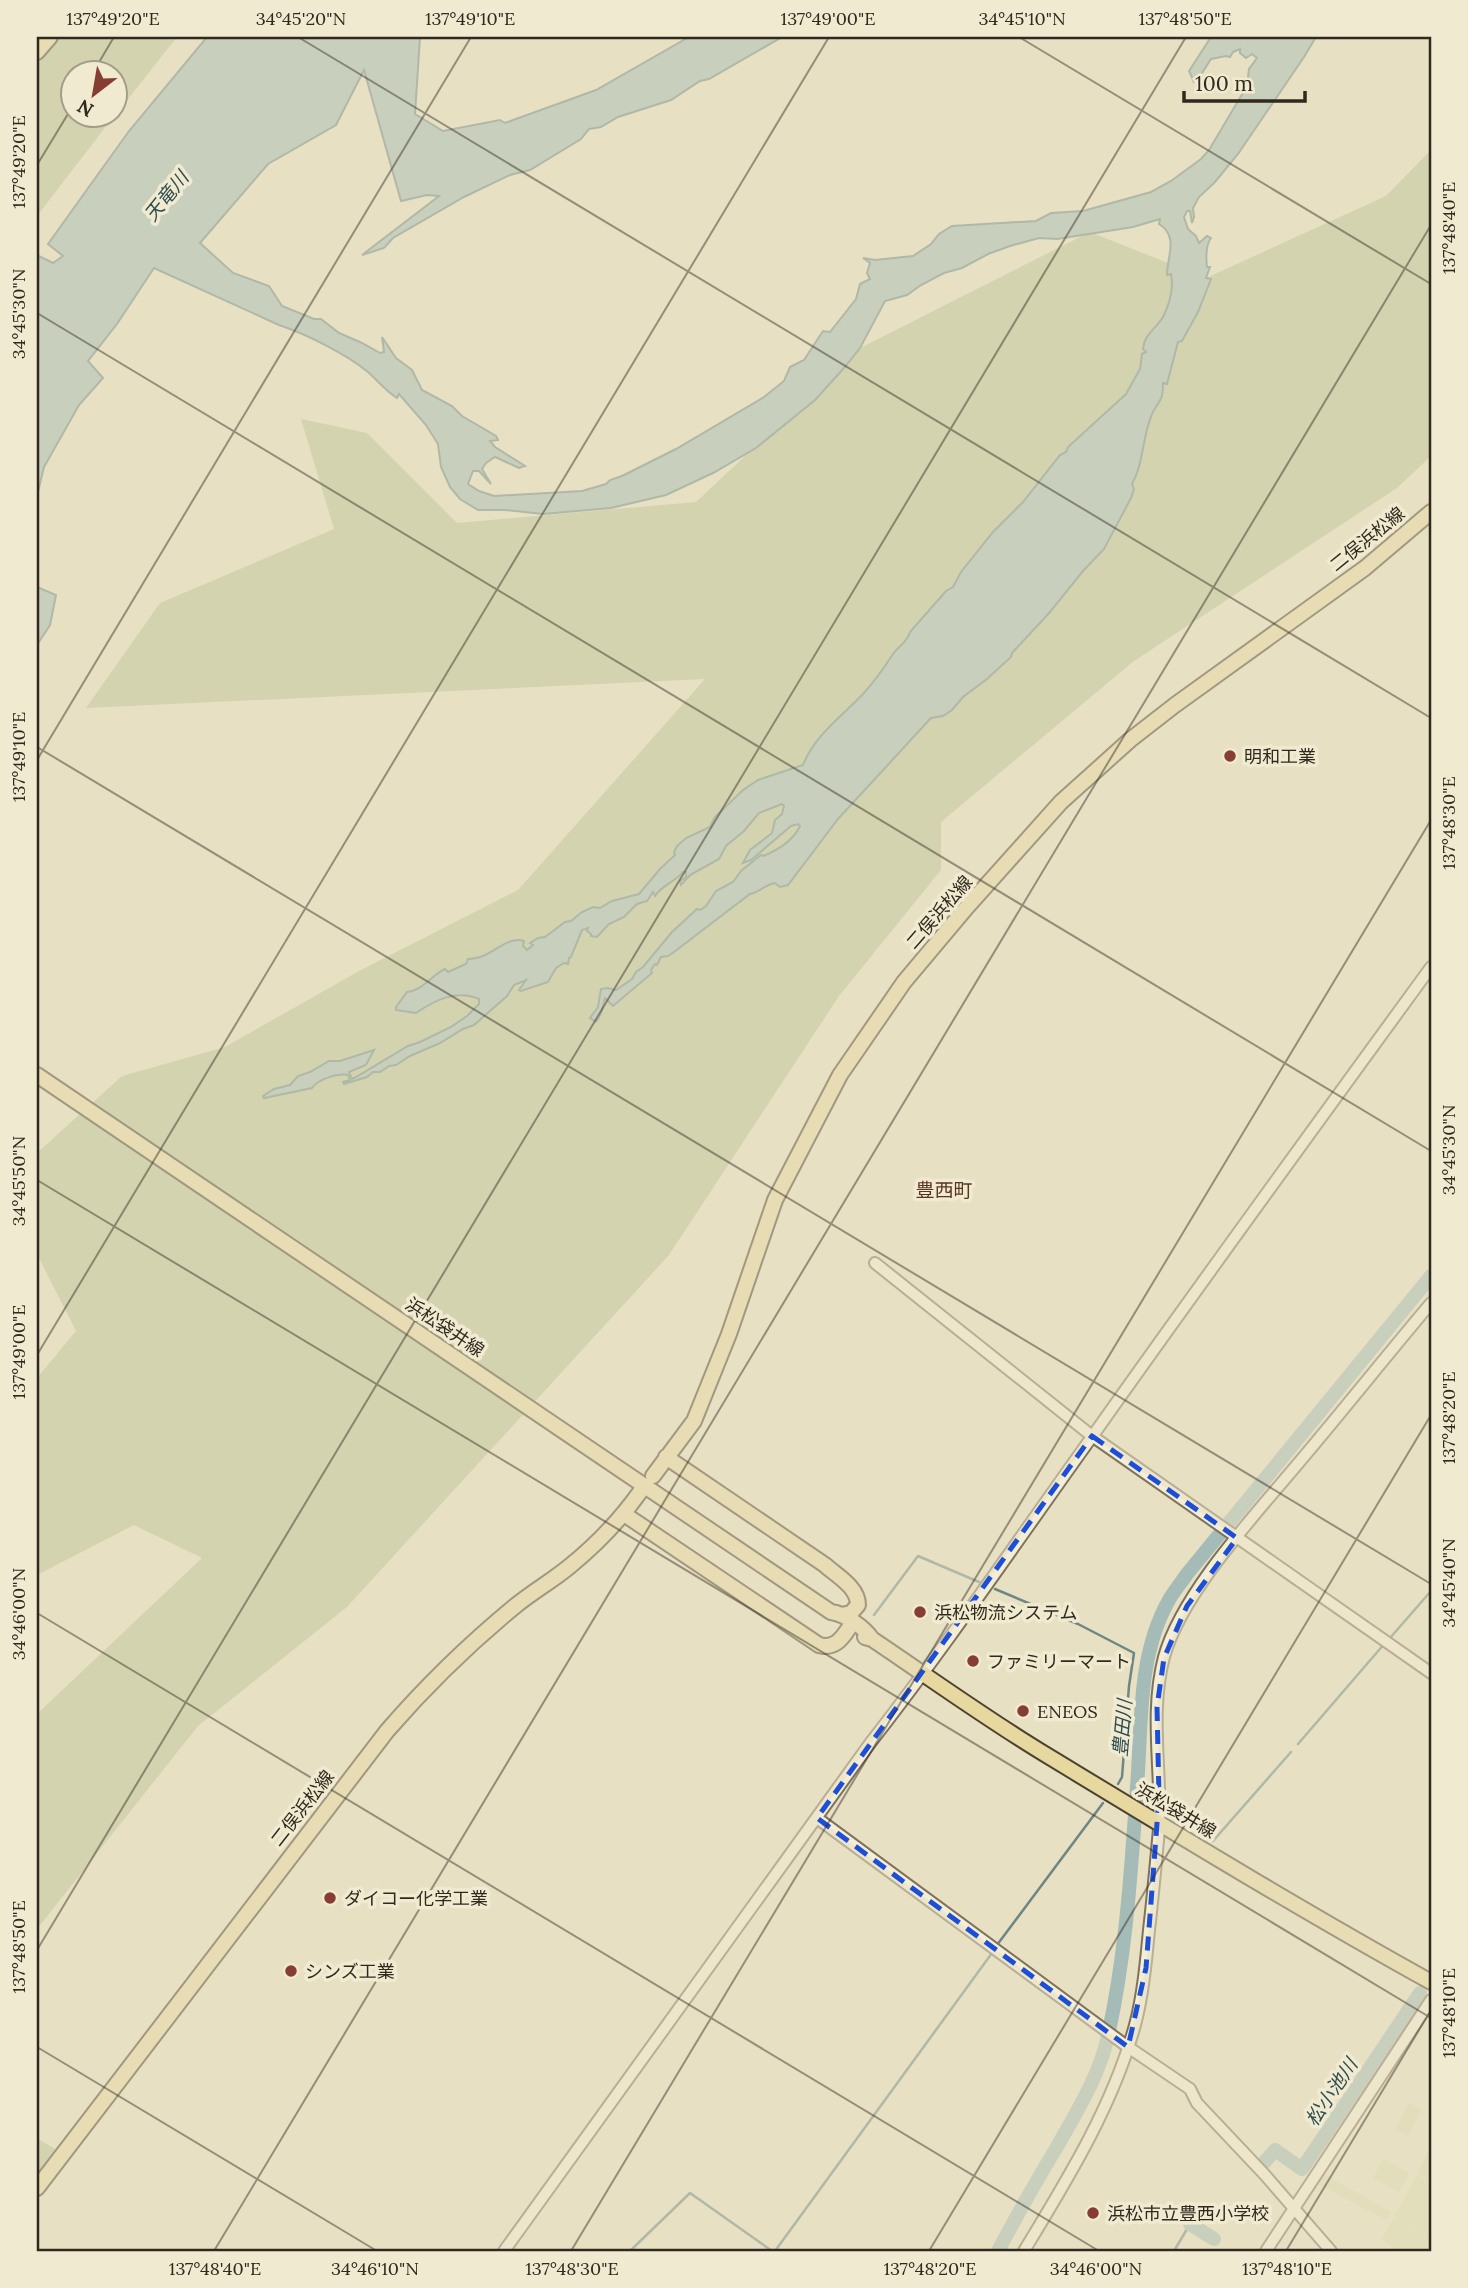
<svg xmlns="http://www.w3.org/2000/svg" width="1468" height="2288" viewBox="0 0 1468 2288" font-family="Lora,'Noto Sans JP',serif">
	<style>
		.farmland { fill: #dcd9b1 }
		.green { fill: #bac499 }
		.water { fill: #a4bbb7; stroke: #6d8784; stroke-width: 2 }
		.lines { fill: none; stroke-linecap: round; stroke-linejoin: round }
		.stream { stroke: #6d8784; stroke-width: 2.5 }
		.river { stroke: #a4bbb7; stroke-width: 14 }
		.minor-casing { stroke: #7f725c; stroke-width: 14 }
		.major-casing { stroke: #4d4130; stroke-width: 18 }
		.minor { stroke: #f3eed5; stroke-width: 10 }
		.major { stroke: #e6d89f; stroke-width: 14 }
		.marked { fill: none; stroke: #1d4ed8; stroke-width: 5; stroke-dasharray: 14 9; stroke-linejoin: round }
		.ticks { fill: none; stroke: #31291e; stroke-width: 2; stroke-opacity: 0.45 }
		.poi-dot { fill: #863d34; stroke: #f0ead1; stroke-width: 2.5 }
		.labels { text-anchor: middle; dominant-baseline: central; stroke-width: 7; stroke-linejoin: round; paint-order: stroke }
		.street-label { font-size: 18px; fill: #31291e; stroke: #f0ead1 }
		.poi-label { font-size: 18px; fill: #31291e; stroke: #f0ead1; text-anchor: start }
		.water-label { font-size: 19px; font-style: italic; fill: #2f4d4f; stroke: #f0ead1 }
		.neighbourhood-label { font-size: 19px; fill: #583423; stroke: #f0ead1 }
		.neatline { fill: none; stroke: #31291e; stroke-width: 2.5 }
		.ticks-label { font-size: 18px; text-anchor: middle; fill: #31291e }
	</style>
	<rect width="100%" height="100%" fill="#e7e0c3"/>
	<path class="farmland" d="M1409 2103 1422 2110 1408 2136 1395 2129Z
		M1427 2153 1431 2155 1430 2181 1417 2173Z
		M1383 2159 1409 2173 1399 2192 1373 2178Z
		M1324 2174 1391 2212 1386 2220 1318 2184Z
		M1417 2175 1431 2183V2238L1394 2217Z
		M1394 2218 1431 2239V2251H1401L1381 2240Z"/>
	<path class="green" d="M37 37H177L116 114V74H74V116H114L37 216Z
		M1431 150V456L1397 488 1134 661 941 822V870L839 996 669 1255 347 1607 198 1726 37 1929V1714L202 1558 134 1525 37 1575V1378L76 1331 37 1254V1153L122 1076 225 1047 359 971 518 890 705 679 86 708 160 603 334 529 301 419 367 433 457 523 696 502 860 348 1090 232 1206 278 1386 196Z
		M37 2138 63 2154 37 2173Z"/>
	<path class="water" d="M207 37H420L415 114 443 131 500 120 505 123 596 90 689 37H782L709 79 700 81 671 100 618 117 601 127 589 129 581 139 530 170 510 175 464 197 393 238 384 248 362 255 439 196 427 195 401 201 364 70 336 125 268 164 200 243 233 273 269 286 282 306 314 319H321L339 333 362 343 380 353 384 352 382 337 396 358 412 370 422 390 452 406 462 416 496 436 498 440 490 441 495 447 525 466 519 468 495 457 486 463 482 469 491 484 479 471H473L468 484 479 491 494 496 582 491 606 484 610 480 622 476 676 449 764 397 784 381 790 367 804 360 823 331 830 332 856 299 860 284 870 279 867 273 870 263 863 258 875 260 913 256 931 244 939 234 952 226 1036 221 1051 213 1083 211 1151 192 1171 181 1201 159 1209 150 1247 86 1249 69 1257 58 1252 54 1246 58 1240 53V49L1233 52 1230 57 1226 56 1211 59 1197 81 1194 82 1189 71 1211 37H1316L1304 57 1238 154 1215 182 1199 197 1193 208 1194 217 1192 223 1190 211H1187L1184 217 1188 229 1196 236 1199 243 1207 236 1211 238C1205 246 1206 258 1207 267H1210L1206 278 1211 279 1198 312 1182 341 1178 342 1167 384 1163 383C1163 403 1159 399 1152 414 1142 437 1144 463 1132 484L1134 489 1131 498 1104 549 1083 571 1050 612 1012 653 1011 657 987 679 963 697 952 710 943 716 931 718 838 819 788 885 780 887 775 883C765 885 759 892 750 894L674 952 668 956 661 957 657 965 655 964 651 970 652 973 613 1006 605 998C602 1008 603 1013 596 1022L590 1018 598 1007 601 989 607 988 616 990 632 979 636 972 643 967 672 932 697 909 700 910 706 906 716 891 733 882 741 871 761 855 763 856C778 850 793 841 800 826L798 824 791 826 751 860 743 863 750 850 772 833 775 820 782 814 784 806 782 804 759 813 744 831 726 846 719 859 690 875 681 885 680 881 686 877V872H683C675 882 662 885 655 896L653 892 647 901 637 904 624 917 609 924 597 937 591 936V934L587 931 588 928 582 930 571 957 569 958 568 964 564 963 556 968 548 982 521 991 519 990 526 980 514 985 507 996 474 1025 463 1029 440 1043 410 1056 396 1065 389 1066 380 1072H373L367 1077 344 1084 343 1082 350 1080 348 1075C338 1073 318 1079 312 1088L264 1098 263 1096 274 1089 290 1085 298 1076 310 1072 329 1061H340L374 1050 366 1065 349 1072 352 1079 356 1077 408 1046 420 1042 451 1027 467 1016 479 1004V999C457 989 435 1000 416 1013L396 1010V1007L407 992C422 991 432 975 445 969L448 972 466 964 468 959C472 959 476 958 480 957 494 953 508 936 524 941L523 946 527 950 533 945 530 943 538 938 545 937 565 922 571 921 582 912 593 907 600 908 612 901 639 894 660 869 675 855 674 852 677 846 686 838 710 827 715 817 743 790 758 780 803 765C814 736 842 716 863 694 875 681 884 668 893 654 899 645 907 643 910 632L946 591 953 587 961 572 993 532 1023 502 1060 455 1066 452 1068 447 1126 394 1140 369 1142 354 1146 352 1143 349C1144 334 1156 329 1163 317 1170 303 1174 289 1171 274L1167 275C1167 257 1179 236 1159 224L1160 219 1133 227 1057 239 1039 238 1010 246 988 254 962 268 944 273 921 285 907 295 885 301 860 348 844 368 815 400 756 448 713 473 666 495 611 508 543 514 505 510H478L460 499 450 487 441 467 438 444 426 425 399 394 397 398C386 391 378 381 368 372 346 354 306 334 279 325L154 268 117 324 88 361 103 378 79 405 44 467 37 496V255L53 263 63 256 48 244 129 131Z
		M37 587 56 595 50 625 37 645Z"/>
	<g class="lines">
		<path class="stream" d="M995 1589 1078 1624 1134 1653 1129 1686 1122 1777 1118 1784
			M874 1615 918 1556 979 1582
			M1390 1638 1431 1591
			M1298 1744 1385 1643
			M1213 1841 1291 1752
			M997 1945 1103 1803
			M1415 2011 1424 1997
			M630 2251 690 2193 772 2251
			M775 2251 992 1953
			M1174 2251 1190 2224"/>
		<path class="river" d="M1262 2165 1275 2150 1302 2169 1420 1993
			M1190 2224 1214 2239
			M998 2251C1017 2215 1037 2180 1058 2145 1077 2111 1098 2078 1107 2040 1126 1957 1131 1871 1137 1787 1142 1725 1137 1656 1169 1600 1174 1591 1181 1583 1187 1574L1431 1276"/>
		<defs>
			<path id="minor" d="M875 1263 1092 1436 1431 1673
				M817 1818 1128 2047 1190 2089 1197 2103 1265 2175 1331 2251
				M504 2251 871 1742C949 1642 1020 1537 1094 1434 1205 1277 1318 1122 1431 967
				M1024 2251C1067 2180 1113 2106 1135 2025 1143 1995 1146 1962 1149 1930 1153 1896 1156 1862 1159 1829 1162 1771 1149 1714 1164 1657 1182 1592 1257 1513 1301 1460 1345 1408 1387 1355 1431 1303
				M1266 2251 1431 2000"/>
			<path id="major" d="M37 52 50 37
				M37 1075 831 1612C845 1614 864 1627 872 1639
				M666 1457 825 1565C837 1576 858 1587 858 1605L851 1613 841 1615
				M653 1476 694 1421 729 1334 775 1200 840 1075 904 982 967 907 1061 802 1130 740 1175 705 1365 568 1431 512
				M624 1514 819 1645C834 1649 841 1640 849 1628
				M865 1637 872 1639C930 1678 988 1720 1048 1756 1175 1833 1301 1910 1431 1982
				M37 2188 387 1731C426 1686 468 1645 514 1607 532 1592 552 1581 570 1566 597 1544 620 1520 640 1492"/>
		</defs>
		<use href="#minor" class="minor-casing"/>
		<use href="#major" class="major-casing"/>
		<use href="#minor" class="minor"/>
		<use href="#major" class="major"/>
	</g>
	<path d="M0 0H1468V2288H0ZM1092 1436 1237 1538 1187 1606 1164 1658 1157 1707 1159 1797 1146 1968 1128 2047 817 1818Z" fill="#e7e0c3" fill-opacity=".55" fill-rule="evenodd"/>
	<path class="marked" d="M1092 1436 1237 1538 1187 1606 1164 1658 1157 1707 1159 1797 1146 1968 1128 2047 817 1818Z"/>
	<path class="ticks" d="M298 37 1431 718M1019 37 1431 284M92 74 114 37M37 165 74 104M37 313 1431 1151M37 747 1431 1584M37 760 471 37M37 1180 1431 2018M37 1355 829 37M37 1613 1099 2251M37 1950 1186 37M37 2047 377 2251M214 2251 1431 225M571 2251 1431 820M929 2251 1431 1415M1286 2251 1431 2010"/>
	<g class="poi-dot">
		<circle cx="1230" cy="756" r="7"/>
		<circle cx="920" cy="1612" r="7"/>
		<circle cx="973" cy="1661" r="7"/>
		<circle cx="1023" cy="1711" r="7"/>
		<circle cx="330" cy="1898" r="7"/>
		<circle cx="291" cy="1971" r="7"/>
		<circle cx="1093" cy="2213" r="7"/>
	</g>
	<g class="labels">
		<g class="street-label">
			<text transform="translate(1367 539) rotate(-39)">二俣浜松線</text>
			<text transform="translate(939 912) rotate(-49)">二俣浜松線</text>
			<text transform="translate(445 1327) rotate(34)">浜松袋井線</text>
			<text transform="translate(302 1808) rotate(-52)">二俣浜松線</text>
			<text transform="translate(1176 1810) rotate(31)">浜松袋井線</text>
		</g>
		<g class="poi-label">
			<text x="1244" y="756">明和工業</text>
			<text x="934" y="1612">浜松物流システム</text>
			<text x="987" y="1661">ファミリーマート</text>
			<text x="1037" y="1711">ENEOS</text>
			<text x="344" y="1898">ダイコー化学工業</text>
			<text x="305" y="1971">シンズ工業</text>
			<text x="1107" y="2213">浜松市立豊西小学校</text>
		</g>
		<g class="water-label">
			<text transform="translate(166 196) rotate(-51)">天竜川</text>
			<text transform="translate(1122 1728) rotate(-85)">豊田川</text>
			<text transform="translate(1331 2092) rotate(-56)">松小池川</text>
		</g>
		<g class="neighbourhood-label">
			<text x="944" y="1190">豊西町</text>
		</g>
	</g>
	<rect width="1468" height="2288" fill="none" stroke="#f0ead1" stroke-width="77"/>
	<g transform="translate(94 94) rotate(211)"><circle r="33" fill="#f0ead1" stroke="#a49d89" stroke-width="2"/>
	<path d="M0-5L12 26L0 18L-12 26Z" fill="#863d34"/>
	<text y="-10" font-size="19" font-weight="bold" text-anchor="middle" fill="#31291e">N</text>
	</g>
	<path d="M1184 91v10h121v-10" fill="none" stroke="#31291e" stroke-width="3.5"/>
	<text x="1195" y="91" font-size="21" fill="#31291e" stroke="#f0ead1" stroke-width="5" paint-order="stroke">100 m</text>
	<rect x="38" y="38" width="1392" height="2212" class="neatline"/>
	<g class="ticks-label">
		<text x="113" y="25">137°49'20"E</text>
		<text x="301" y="25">34°45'20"N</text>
		<text x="470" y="25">137°49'10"E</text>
		<text x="828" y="25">137°49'00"E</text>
		<text x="1022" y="25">34°45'10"N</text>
		<text x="1185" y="25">137°48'50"E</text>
		<text transform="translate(19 162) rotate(-90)" y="6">137°49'20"E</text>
		<text transform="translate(1449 228) rotate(-90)" y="6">137°48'40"E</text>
		<text transform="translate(19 314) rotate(-90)" y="6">34°45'30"N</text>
		<text transform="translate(19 757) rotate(-90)" y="6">137°49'10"E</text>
		<text transform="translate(1449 823) rotate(-90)" y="6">137°48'30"E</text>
		<text transform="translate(1449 1150) rotate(-90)" y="6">34°45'30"N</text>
		<text transform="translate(19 1181) rotate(-90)" y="6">34°45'50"N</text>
		<text transform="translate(19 1352) rotate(-90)" y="6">137°49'00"E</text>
		<text transform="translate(1449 1418) rotate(-90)" y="6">137°48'20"E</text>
		<text transform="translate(1449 1583) rotate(-90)" y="6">34°45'40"N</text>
		<text transform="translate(19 1614) rotate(-90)" y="6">34°46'00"N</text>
		<text transform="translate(19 1947) rotate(-90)" y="6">137°48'50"E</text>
		<text transform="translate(1449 2013) rotate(-90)" y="6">137°48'10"E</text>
		<text x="215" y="2275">137°48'40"E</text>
		<text x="375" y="2275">34°46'10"N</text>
		<text x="572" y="2275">137°48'30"E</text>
		<text x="930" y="2275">137°48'20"E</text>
		<text x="1096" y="2275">34°46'00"N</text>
		<text x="1287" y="2275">137°48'10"E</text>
	</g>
</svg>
